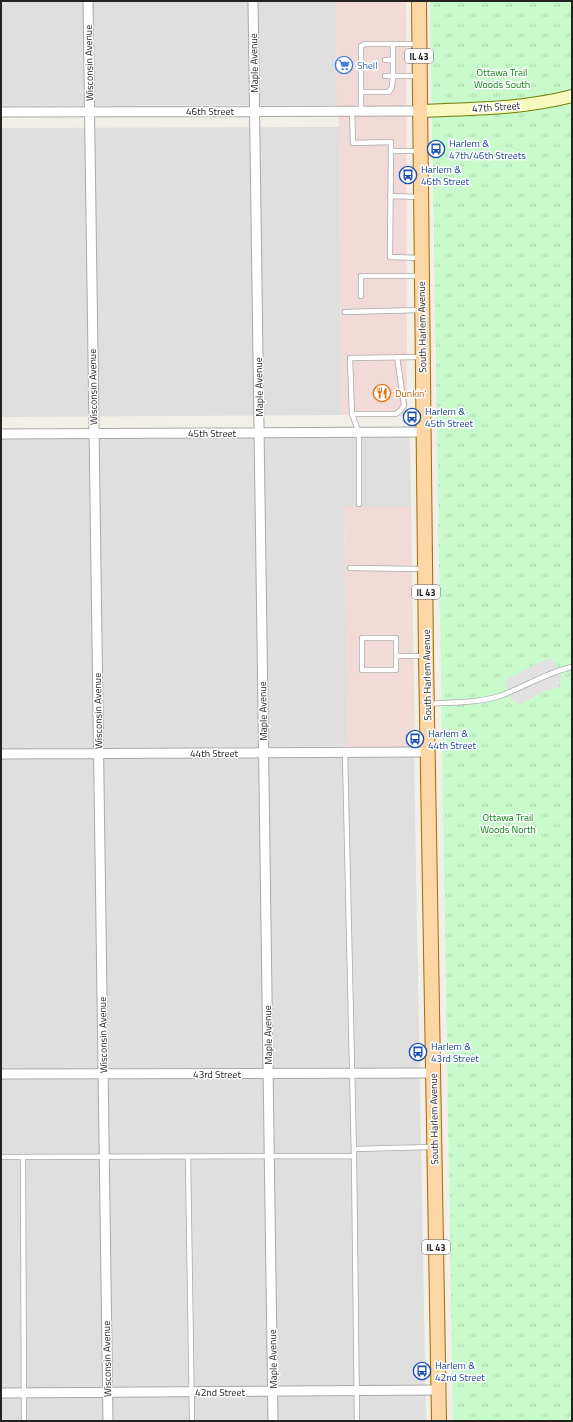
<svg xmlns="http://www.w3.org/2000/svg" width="573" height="1422" viewBox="0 0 573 1422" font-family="'Titillium Web',sans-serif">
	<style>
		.residential { fill: #e0dfdf }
		.commercial { fill: #f2dad9 }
		.park { fill: url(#park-tufts) }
		.parking { fill: #e2e2e2 }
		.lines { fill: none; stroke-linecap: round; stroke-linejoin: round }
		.lane-casing { stroke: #a9a9a9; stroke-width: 6 }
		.street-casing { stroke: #a9a9a9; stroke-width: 11 }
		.secondary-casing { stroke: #707d05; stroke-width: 14 }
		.primary-casing { stroke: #a06b00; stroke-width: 16 }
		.lane { stroke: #fff; stroke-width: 4.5 }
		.street { stroke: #fff; stroke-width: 9 }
		.secondary { stroke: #f7fabf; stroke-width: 12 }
		.primary { stroke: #fcd6a4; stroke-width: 14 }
		.labels { text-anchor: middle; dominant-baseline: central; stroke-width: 3; stroke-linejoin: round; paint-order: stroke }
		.shield { fill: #fff; stroke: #646464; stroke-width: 1 }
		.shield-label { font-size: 9px; font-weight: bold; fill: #222 }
		.street-label { font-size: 10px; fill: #222; stroke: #fff }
		.shop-label { font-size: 10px; fill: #366cbe; stroke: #fff; text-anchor: start }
		.park-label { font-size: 10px; fill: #0c8416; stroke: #fff }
		.transit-label { font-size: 10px; fill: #164399; stroke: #fff; text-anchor: start }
		.food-label { font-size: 10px; fill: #c56008; stroke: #fff; text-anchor: start }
	</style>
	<defs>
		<pattern id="park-tufts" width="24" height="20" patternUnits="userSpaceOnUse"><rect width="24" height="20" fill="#c8facc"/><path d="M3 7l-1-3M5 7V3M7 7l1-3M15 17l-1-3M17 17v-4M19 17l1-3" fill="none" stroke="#acd6af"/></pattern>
	</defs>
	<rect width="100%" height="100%" fill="#f2efe9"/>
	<path class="residential" d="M1 1H336L337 105 1 106Z
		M339 127 341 415 1 417V128Z
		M410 437 411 507H344L348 746 1 750V438Z
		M1 756H414L426 1421H1Z"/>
	<path class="commercial" d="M336 1H406L407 416 341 415 339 127 337 105Z
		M344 506 411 507 415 748 348 746Z"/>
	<path class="park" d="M430 1H572V1421H453Z"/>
	<path class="parking" d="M550 658 557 664 561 676 559 687 545 691 520 705 511 699 506 688 507 679 538 663Z"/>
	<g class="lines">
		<defs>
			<path id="lane" d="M385 60H393
				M385 76H393V44
				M361 92H389L392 87 393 76H418
				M361 110V46L365 44H417
				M352 111 353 143 391 142 390 257 420 258
				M391 151H419
				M390 196 419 197
				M361 296V276H420
				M345 312 420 310
				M352 414H396L401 410 404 405 397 357
				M359 504V433L352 414 350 358 421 357
				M350 568 424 569
				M362 638H396V670H362Z
				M396 656H424
				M429 704C452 702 478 703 500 696 525 687 545 673 572 667
				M345 752 354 1156 357 1421
				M354 1149 432 1147
				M188 1156 192 1421
				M1 1157 354 1156
				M23 1157 24 1421"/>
			<path id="street" d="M88 1 108 1421
				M253 1 273 1421
				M1 112 420 111
				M1 434 423 432
				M1 754 428 752
				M1 1074 433 1073
				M1 1393 438 1390"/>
			<path id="secondary" d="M420 111C471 109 522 109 572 96"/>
			<path id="primary" d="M419 1 426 656 439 1421"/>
		</defs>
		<use href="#lane" class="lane-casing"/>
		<use href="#street" class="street-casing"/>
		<use href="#secondary" class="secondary-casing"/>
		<use href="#primary" class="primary-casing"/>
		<use href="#lane" class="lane"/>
		<use href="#street" class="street"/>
		<use href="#secondary" class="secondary"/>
		<use href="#primary" class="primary"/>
	</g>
	<defs>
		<symbol id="supermarket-ring" viewBox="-11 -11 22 22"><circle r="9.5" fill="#fff" stroke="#3f7fe0" stroke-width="1.5"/><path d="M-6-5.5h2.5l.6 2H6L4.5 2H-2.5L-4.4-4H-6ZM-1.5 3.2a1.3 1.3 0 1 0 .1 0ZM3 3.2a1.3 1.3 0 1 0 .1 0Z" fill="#3f7fe0"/></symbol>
		<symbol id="bus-ring" viewBox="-11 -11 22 22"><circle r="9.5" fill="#fff" stroke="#1a4fb4" stroke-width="1.5"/><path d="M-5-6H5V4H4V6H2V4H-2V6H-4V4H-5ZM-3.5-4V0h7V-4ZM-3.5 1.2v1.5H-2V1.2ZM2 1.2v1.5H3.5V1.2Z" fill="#1a4fb4"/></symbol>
		<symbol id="restaurant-ring" viewBox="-11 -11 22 22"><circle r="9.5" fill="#fff" stroke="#e8710a" stroke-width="1.5"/><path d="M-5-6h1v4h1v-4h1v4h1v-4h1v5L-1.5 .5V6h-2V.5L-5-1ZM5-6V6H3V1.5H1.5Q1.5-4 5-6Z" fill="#e8710a"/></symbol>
	</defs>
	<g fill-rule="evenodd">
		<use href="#supermarket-ring" x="334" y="55" width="20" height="20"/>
		<use href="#bus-ring" x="426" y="139" width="20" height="20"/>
		<use href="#bus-ring" x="398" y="165" width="20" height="20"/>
		<use href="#restaurant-ring" x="372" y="383" width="20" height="20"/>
		<use href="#bus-ring" x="402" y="407" width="20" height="20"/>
		<use href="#bus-ring" x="405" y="729" width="20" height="20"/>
		<use href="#bus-ring" x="408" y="1042" width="20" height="20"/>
		<use href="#bus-ring" x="412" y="1361" width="20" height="20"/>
	</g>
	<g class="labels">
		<g class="shield">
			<rect x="405" y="49" width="28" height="14" rx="3"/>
			<rect x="412" y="585" width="28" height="14" rx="3"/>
			<rect x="422" y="1240" width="28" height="14" rx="3"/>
		</g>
		<g class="shield-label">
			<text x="419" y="56">IL 43</text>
			<text x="426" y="592">IL 43</text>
			<text x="436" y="1247">IL 43</text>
		</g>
		<g class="street-label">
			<text transform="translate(89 63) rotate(-91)">Wisconsin Avenue</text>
			<text transform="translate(254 63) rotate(-91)">Maple Avenue</text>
			<text transform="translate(496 107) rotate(-4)">47th Street</text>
			<text x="210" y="111">46th Street</text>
			<text transform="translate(422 327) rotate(-91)">South Harlem Avenue</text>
			<text transform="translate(93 387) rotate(-91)">Wisconsin Avenue</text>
			<text transform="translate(259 387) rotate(-91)">Maple Avenue</text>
			<text x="212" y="433">45th Street</text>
			<text transform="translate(427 675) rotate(-91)">South Harlem Avenue</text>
			<text transform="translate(98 711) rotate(-91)">Wisconsin Avenue</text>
			<text transform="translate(263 711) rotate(-91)">Maple Avenue</text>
			<text x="214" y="753">44th Street</text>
			<text transform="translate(103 1035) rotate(-91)">Wisconsin Avenue</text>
			<text transform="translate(268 1035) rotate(-91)">Maple Avenue</text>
			<text x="217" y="1074">43rd Street</text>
			<text transform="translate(434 1119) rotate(-91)">South Harlem Avenue</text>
			<text transform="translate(107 1359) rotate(-91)">Wisconsin Avenue</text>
			<text transform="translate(273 1359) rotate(-91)">Maple Avenue</text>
			<text x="220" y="1392">42nd Street</text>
		</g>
		<g class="shop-label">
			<text x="357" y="65">Shell</text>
		</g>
		<g class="park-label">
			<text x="502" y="72">Ottawa Trail<tspan x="502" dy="12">Woods South</tspan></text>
			<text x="508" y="817">Ottawa Trail<tspan x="508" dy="12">Woods North</tspan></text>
		</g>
		<g class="transit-label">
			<text x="449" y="143">Harlem &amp;<tspan x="449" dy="12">47th/46th Streets</tspan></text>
			<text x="421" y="169">Harlem &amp;<tspan x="421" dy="12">46th Street</tspan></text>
			<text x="425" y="411">Harlem &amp;<tspan x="425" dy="12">45th Street</tspan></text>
			<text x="428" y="733">Harlem &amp;<tspan x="428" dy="12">44th Street</tspan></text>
			<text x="431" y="1046">Harlem &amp;<tspan x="431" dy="12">43rd Street</tspan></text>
			<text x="435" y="1365">Harlem &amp;<tspan x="435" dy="12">42nd Street</tspan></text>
		</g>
		<g class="food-label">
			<text x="395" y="393">Dunkin'</text>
		</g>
	</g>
	<rect width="573" height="1422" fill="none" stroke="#222222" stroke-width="4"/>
</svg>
